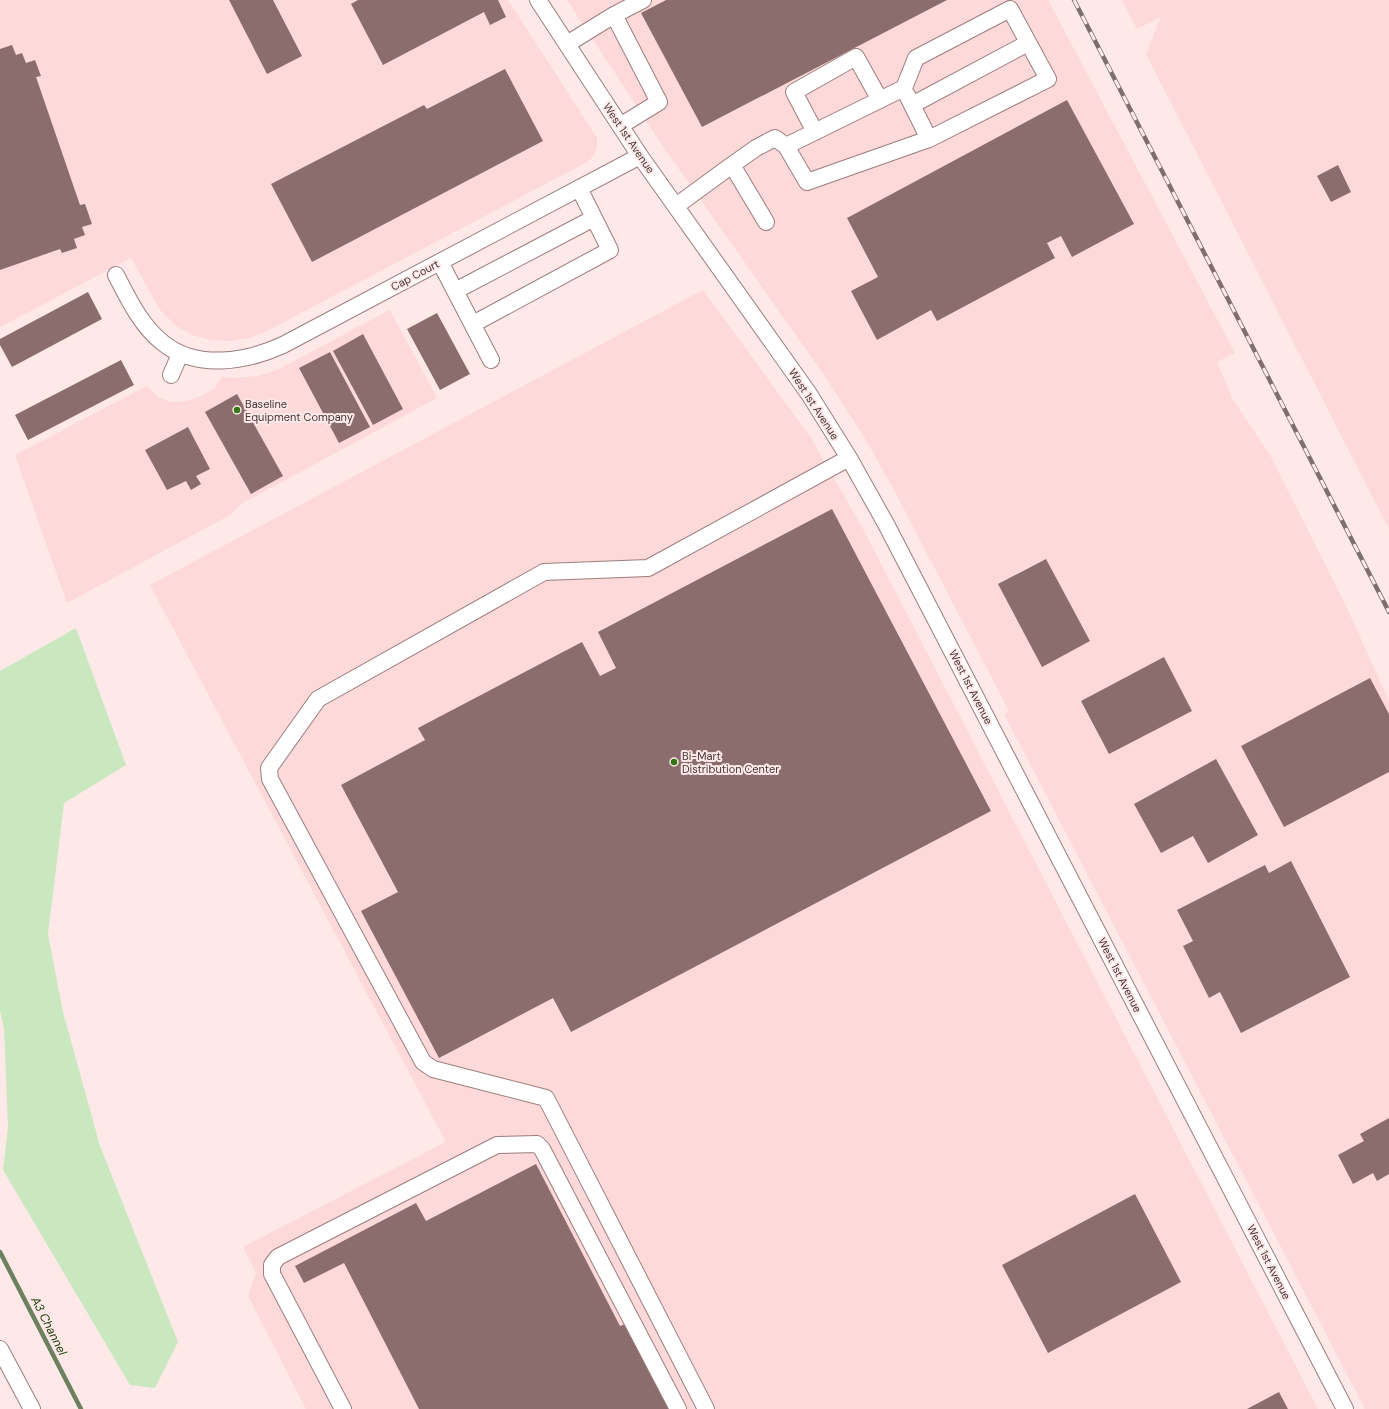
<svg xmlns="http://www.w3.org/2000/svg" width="1389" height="1409" viewBox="0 0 1389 1409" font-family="'DM Sans',sans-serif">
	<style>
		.built { fill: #fdd9d9 }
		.green { fill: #c9e8c0 }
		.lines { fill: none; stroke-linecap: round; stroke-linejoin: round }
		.stream { stroke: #6c815f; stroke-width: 4.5 }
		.building { fill: #8c6d6e }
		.minor-casing { stroke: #9c7d7d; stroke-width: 18 }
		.minor { stroke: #fff; stroke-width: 16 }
		.rail-casing { stroke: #7f6e6e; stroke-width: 4.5 }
		.rail { stroke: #fee9e8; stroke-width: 3; stroke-dasharray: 9; stroke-linecap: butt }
		.poi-dot { fill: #347717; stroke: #fee9e8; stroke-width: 1.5 }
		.labels { text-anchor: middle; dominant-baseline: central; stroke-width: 4; stroke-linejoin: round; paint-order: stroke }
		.street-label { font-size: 11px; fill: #453737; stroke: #fee9e8 }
		.poi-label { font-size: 11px; fill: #453737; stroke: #fee9e8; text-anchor: start }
		.water-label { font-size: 12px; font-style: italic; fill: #153a05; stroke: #fee9e8 }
	</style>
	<rect width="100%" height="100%" fill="#fee9e8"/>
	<path class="built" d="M0 0H508L597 138V147L594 155 589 161 265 332 249 338 230 341 210 340 192 335 175 325 160 310 131 258 0 327Z
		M567 0H1048L1235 353 1217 362 1232 398 1270 455 1347 608 1389 701V1409H1365L1004 714 1009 711 894 490 866 440 822 372 662 145Z
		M1122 0H1389V529L1146 54 1161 17 1137 29Z
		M703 290 811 438 863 529 1318 1409H306L248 1296 256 1273 243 1247 446 1142 150 585Z
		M390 310 437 398 241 504 230 515 67 603 15 455 147 386 158 397 170 402 186 401 201 396 214 389 222 377 237 378 259 376 279 369Z"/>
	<path class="green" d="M76 628 126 765 64 803 48 934 63 1012 100 1146 178 1342 155 1388 130 1385 3 1170 8 1127 4 1029 0 1011V671Z"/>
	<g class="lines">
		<path class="stream" d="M0 1252 81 1409"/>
	</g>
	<path class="building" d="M229 0H273L302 56 267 74Z
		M358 0H498L506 17 490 25 484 12 383 65 351 4Z
		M666 0H947L702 127 641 13Z
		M12 45 16 55 22 53 26 63 35 60 41 76 36 77 80 205 85 204 92 224 82 227 85 235 74 239 77 248 62 253 60 249 0 270V49Z
		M505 69 543 141 312 262 271 184 424 105 427 109Z
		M1067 100 1134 224 1072 257 1061 236 1047 243 1055 258 937 321 931 310 877 340 851 291 878 277 847 218Z
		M1338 165 1351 192 1331 202 1317 176Z
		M88 292 102 319 12 367 0 345V339Z
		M437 313 470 374 440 390 407 329Z
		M363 334 403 409 373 425 333 351Z
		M330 352 370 427 339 443 299 368Z
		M121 360 134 385 28 440 15 415Z
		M237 394 283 476 251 494 205 412Z
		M188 427 210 469 196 476 201 484 191 490 186 481 167 490 145 450Z
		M832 509 991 811 571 1032 553 998 439 1058 361 911 398 892 341 785 425 740 418 728 582 642 600 676 616 668 598 632Z
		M1046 559 1090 641 1042 667 998 584Z
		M1164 657 1192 711 1109 754 1081 701Z
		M1370 678 1389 714V772L1284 827 1241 746Z
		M1216 759 1258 835 1208 863 1193 836 1161 853 1134 804Z
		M1291 861 1350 977 1241 1033 1220 992 1209 998 1183 946 1193 941 1177 910 1265 865 1269 873Z
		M1389 1118V1174L1377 1181 1373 1173 1353 1184 1338 1155 1364 1141 1360 1134Z
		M536 1164 620 1326 625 1324 669 1409H419L344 1263 304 1283 295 1266 416 1203 426 1221Z
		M1135 1194 1181 1282 1048 1353 1002 1265Z
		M1279 1392 1288 1409H1247Z"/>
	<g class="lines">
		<defs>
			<path id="minor" d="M538 0 640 156 809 394 849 458 886 524 1345 1409
				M567 44 614 15
				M907 95 929 139
				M912 105 1028 43
				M620 126 659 102 614 15 643 0
				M815 132 794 92 856 57 880 100
				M732 165 756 148 775 138 786 146 904 88 916 58 1010 9 1048 79 929 139 807 182 786 146
				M676 206 732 165 766 222
				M440 262 491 360
				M116 275C128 298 141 326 163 343 197 370 246 362 283 345L640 156
				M455 291 594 218
				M473 324 610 250 579 188
				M171 375 180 354
				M0 1349 32 1409
				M343 1409 272 1274V1265L278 1257 497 1145 537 1144 542 1149 678 1409
				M706 1409 546 1098 433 1069 423 1062 270 779 269 768 318 699 544 572 648 568 849 458"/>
		</defs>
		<use href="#minor" class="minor-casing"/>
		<use href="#minor" class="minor"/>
		<defs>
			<path id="rail" d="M1074 0 1389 612"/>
		</defs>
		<use href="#rail" class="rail-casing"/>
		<use href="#rail" class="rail"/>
	</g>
	<g class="poi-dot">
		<circle cx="237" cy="410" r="4"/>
		<circle cx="674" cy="762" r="4"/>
	</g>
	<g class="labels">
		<g class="street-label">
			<text transform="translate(629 138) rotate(56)">West 1st Avenue</text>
			<text transform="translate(415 275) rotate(-28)">Cap Court</text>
			<text transform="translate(814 404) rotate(57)">West 1st Avenue</text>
			<text transform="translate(971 687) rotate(63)">West 1st Avenue</text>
			<text transform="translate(1120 975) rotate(63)">West 1st Avenue</text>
			<text transform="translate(1269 1262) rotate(63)">West 1st Avenue</text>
		</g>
		<g class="poi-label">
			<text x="245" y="404">Baseline<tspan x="245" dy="13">Equipment Company</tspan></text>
			<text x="682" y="756">Bi-Mart<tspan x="682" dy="13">Distribution Center</tspan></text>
		</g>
		<g class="water-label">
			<text transform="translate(49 1326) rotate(63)">A3 Channel</text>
		</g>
	</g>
</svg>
